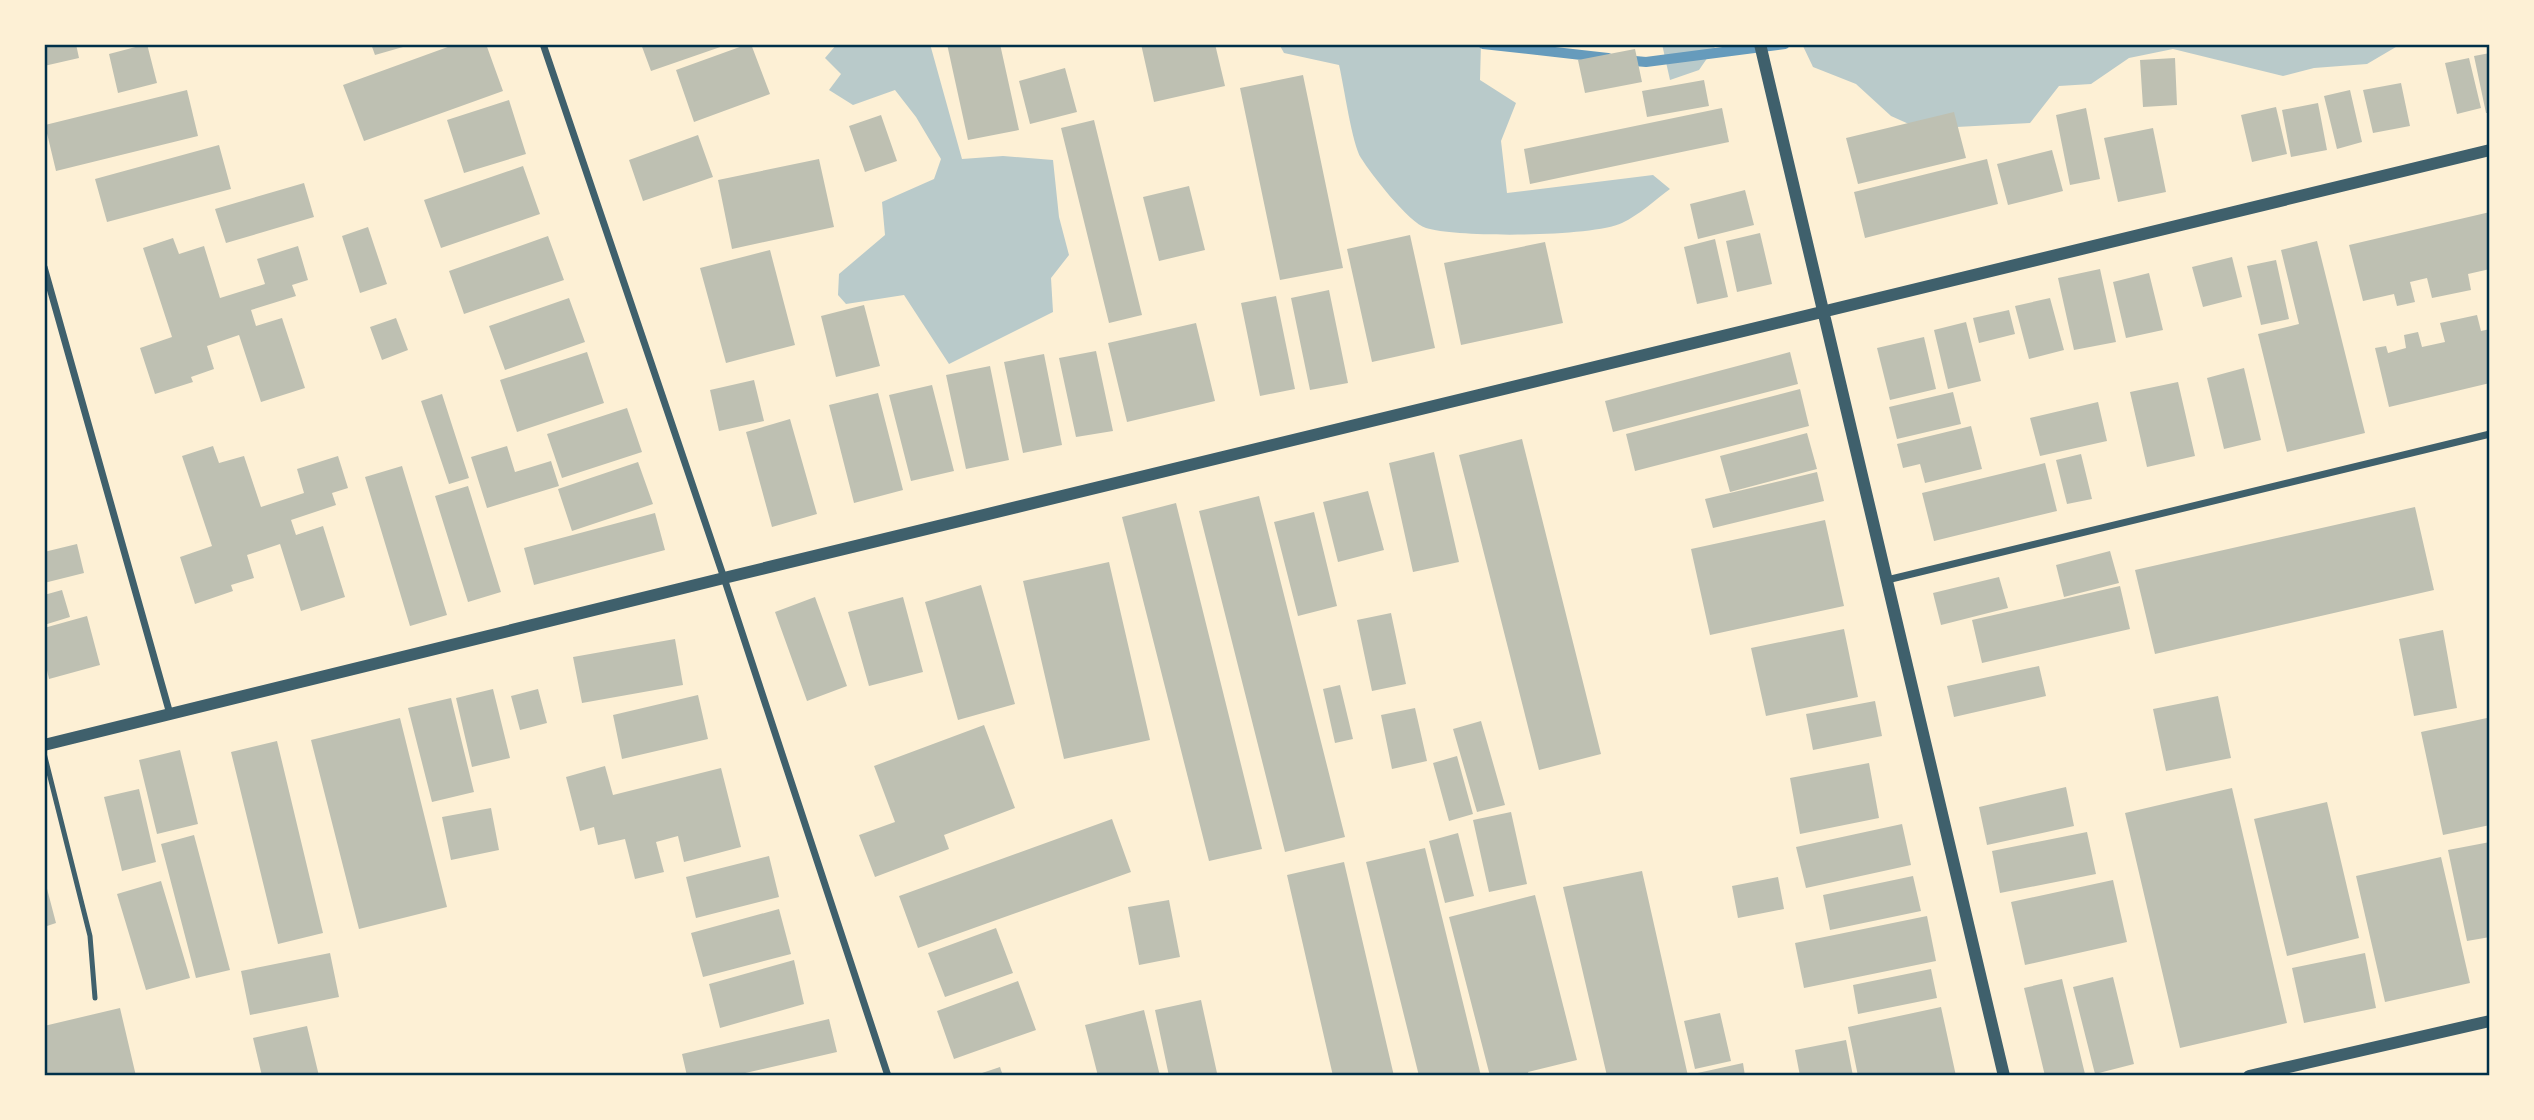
<svg xmlns="http://www.w3.org/2000/svg" width="2534" height="1120" viewBox="0 0 2534 1120" font-family="Georgia,serif">
	<style>
		.green { fill: #b9caca }
		.lines { fill: none; stroke-linecap: round; stroke-linejoin: round }
		.stream { stroke: #669bbc; stroke-width: 10 }
		.building { fill: #bec0b2 }
		.service { stroke: #3f606c; stroke-width: 5 }
		.minor { stroke: #3f606c; stroke-width: 7 }
		.tertiary { stroke: #3f606c; stroke-width: 12 }
		.neatline { fill: none; stroke: #003049; stroke-width: 2.5 }
	</style>
	<rect width="100%" height="100%" fill="#fdf0d5"/>
	<path class="green" d="M837 44H930L962 159 1003 156 1053 160 1059 217 1069 255 1051 278 1053 312 949 364 904 295 846 304 838 295 839 274 885 235 882 202 934 179 941 159 916 117 895 90 853 105 829 90 841 74 825 58Z
		M1279 44H1481L1480 80 1516 103 1501 141 1507 193 1653 175 1670 189C1655 200 1639 215 1622 223 1592 237 1459 238 1426 228 1409 223 1371 174 1361 158 1352 144 1344 86 1339 65L1284 53Z
		M1662 44H1717L1699 70 1670 80Z
		M1802 44H2401L2367 64 2314 68 2283 76 2173 49 2129 58 2091 84 2059 86 2030 123 1920 129 1891 116 1856 84 1813 67Z"/>
	<g class="lines">
		<path class="stream" d="M1483 44 1608 58
			M1624 60 1646 62 1785 44"/>
	</g>
	<path class="building" d="M44 44H76L79 58 44 66Z
		M147 44 157 83 118 93 109 54Z
		M371 44H402L403 47 375 55Z
		M456 44H486L503 91 364 141 343 85Z
		M641 44H729L651 71Z
		M748 44H751L770 94 694 122 676 70Z
		M947 44H1000L1019 130 968 140Z
		M1141 44H1215L1225 86 1154 102Z
		M1635 49 1642 82 1585 93 1578 60Z
		M2490 53V113H2486L2474 56Z
		M2175 58 2177 105 2143 107 2140 60Z
		M2469 58 2481 108 2457 114 2445 63Z
		M1065 68 1077 112 1030 124 1019 81Z
		M1303 75 1343 268 1280 280 1240 88Z
		M1704 80 1709 106 1647 117 1642 91Z
		M2401 83 2410 126 2373 133 2363 90Z
		M187 90 198 136 56 171 45 125Z
		M2350 90 2362 142 2337 149 2324 96Z
		M509 100 526 154 464 173 447 120Z
		M2318 103 2327 150 2291 157 2282 110Z
		M2276 107 2287 154 2252 162 2241 115Z
		M1722 108 1729 142 1530 184 1524 149Z
		M2086 108 2100 179 2070 185 2056 115Z
		M1954 112 1966 158 1858 184 1846 138Z
		M881 115 897 161 865 172 849 126Z
		M1094 120 1142 315 1109 323 1061 128Z
		M2153 128 2166 192 2118 202 2104 138Z
		M698 135 713 177 643 201 629 160Z
		M219 145 231 189 107 222 95 179Z
		M2052 150 2063 191 2008 205 1997 164Z
		M819 159 834 227 732 249 718 180Z
		M1987 159 1998 204 1865 238 1854 192Z
		M523 166 540 214 441 248 424 200Z
		M304 183 314 217 226 243 215 209Z
		M1189 186 1205 250 1159 261 1143 197Z
		M1745 190 1754 225 1698 239 1690 204Z
		M2490 212V269L2468 274 2471 290 2432 298 2427 278 2410 282 2415 302 2397 306 2394 294 2363 301 2349 245Z
		M368 227 387 284 360 293 342 236Z
		M1760 233 1772 284 1737 292 1726 241Z
		M1410 235 1435 348 1372 362 1347 249Z
		M548 236 564 280 464 314 449 271Z
		M173 238 179 254 204 246 220 298 265 284 257 259 298 246 308 280 292 285 296 296 251 310 256 326 282 318 305 388 261 402 239 335 207 346 214 369 191 377 193 382 155 394 140 348 172 337 143 248Z
		M1715 239 1728 297 1697 304 1684 247Z
		M2317 241 2365 433 2287 452 2258 334 2299 324 2281 250Z
		M1545 242 1563 323 1461 345 1444 263Z
		M770 250 795 345 726 363 700 268Z
		M2232 257 2242 297 2203 307 2192 267Z
		M2276 260 2289 319 2261 325 2247 266Z
		M2100 269 2116 342 2074 350 2058 278Z
		M2149 273 2163 330 2126 338 2113 282Z
		M1329 290 1348 383 1310 390 1291 298Z
		M1276 296 1295 389 1260 396 1241 303Z
		M569 298 585 342 505 370 489 326Z
		M2050 298 2064 350 2029 359 2015 306Z
		M864 305 880 366 836 377 821 316Z
		M2009 310 2015 334 1979 343 1973 318Z
		M2477 315 2481 331 2490 329V383L2389 407 2375 348 2386 346 2388 353 2406 348 2404 335 2418 332 2422 347 2445 342 2440 323Z
		M396 318 408 350 382 360 370 327Z
		M1966 322 1981 381 1948 389 1934 330Z
		M1196 323 1215 401 1127 422 1108 343Z
		M1924 337 1936 389 1890 400 1877 348Z
		M1096 351 1113 431 1076 437 1059 358Z
		M587 352 604 403 517 432 500 380Z
		M1790 352 1798 384 1613 432 1605 401Z
		M1044 354 1062 445 1023 453 1004 362Z
		M990 366 1009 460 966 469 946 375Z
		M2244 368 2261 440 2224 449 2207 378Z
		M754 380 764 421 719 431 710 390Z
		M2178 382 2195 456 2147 467 2130 392Z
		M932 385 954 471 911 481 889 395Z
		M1800 389 1809 426 1635 471 1626 434Z
		M1953 392 1961 424 1897 439 1889 407Z
		M878 393 903 490 854 503 829 405Z
		M442 394 469 478 449 484 421 401Z
		M2098 402 2107 441 2040 456 2030 418Z
		M627 408 642 452 562 478 547 434Z
		M790 419 817 514 772 527 746 432Z
		M1971 426 1982 469 1925 483 1920 464 1903 468 1897 444Z
		M1807 433 1817 469 1730 492 1720 456Z
		M1522 439 1601 754 1539 770 1459 455Z
		M213 446 219 463 244 456 261 507 304 493 297 469 338 456 348 488 332 493 336 505 291 520 296 535 323 526 345 597 301 611 280 544 247 555 254 578 231 585 233 591 195 604 180 557 212 546 182 456Z
		M507 446 515 472 551 461 559 486 487 508 471 457Z
		M1434 452 1459 562 1413 572 1389 463Z
		M2081 454 2092 499 2067 504 2056 460Z
		M638 462 653 504 572 531 558 489Z
		M2045 463 2057 511 1934 541 1922 493Z
		M402 466 447 615 410 626 365 477Z
		M1817 472 1824 501 1713 528 1705 499Z
		M468 486 501 592 468 602 435 496Z
		M1368 491 1384 550 1338 562 1323 502Z
		M1259 496 1345 837 1285 852 1199 511Z
		M1176 503 1262 849 1209 861 1122 517Z
		M2415 507 2434 590 2155 654 2135 570Z
		M1314 512 1337 606 1298 616 1274 522Z
		M655 513 665 550 534 585 524 548Z
		M1825 520 1844 606 1710 635 1691 549Z
		M77 544 84 573 44 583V552Z
		M2110 551 2119 583 2064 597 2056 565Z
		M1109 562 1150 740 1064 759 1023 581Z
		M1999 577 2008 608 1941 625 1933 593Z
		M981 585 1015 704 958 720 925 602Z
		M2120 586 2130 629 1982 663 1972 620Z
		M62 590 70 617 44 625V595Z
		M815 597 847 686 807 701 775 612Z
		M903 597 923 672 869 686 848 612Z
		M1391 613 1406 684 1372 691 1357 620Z
		M87 616 100 665 49 679 44 657V628Z
		M1844 629 1858 697 1766 716 1751 648Z
		M2443 630 2457 708 2414 716 2399 639Z
		M675 639 683 685 582 703 573 657Z
		M2039 666 2046 696 1954 717 1947 686Z
		M1340 685 1353 739 1335 743 1323 689Z
		M493 689 510 758 472 767 456 698Z
		M538 689 547 723 520 730 511 696Z
		M698 695 708 739 622 759 613 715Z
		M2218 696 2231 758 2166 771 2153 709Z
		M451 698 474 792 432 802 408 708Z
		M1875 701 1882 736 1813 750 1806 714Z
		M1415 708 1427 761 1392 769 1381 715Z
		M400 718 447 907 359 929 311 740Z
		M2487 718 2490 734V825L2443 835 2421 732Z
		M1481 721 1505 805 1477 812 1453 729Z
		M984 725 1015 808 944 835 949 849 875 877 859 835 895 822 874 766Z
		M277 741 323 933 278 944 231 752Z
		M180 750 198 824 157 834 139 760Z
		M1457 756 1473 814 1449 821 1433 763Z
		M1869 763 1879 818 1800 834 1790 778Z
		M605 766 613 795 721 768 741 847 684 862 678 836 656 842 664 872 635 879 625 839 598 845 594 827 580 831 566 777Z
		M2066 787 2074 826 1987 845 1979 807Z
		M2232 788 2287 1023 2180 1048 2125 813Z
		M139 789 156 862 122 871 104 797Z
		M2327 802 2359 938 2287 956 2254 819Z
		M491 808 499 850 451 860 442 817Z
		M1511 812 1527 884 1489 892 1473 820Z
		M1112 819 1131 872 918 948 899 896Z
		M1902 824 1911 865 1806 888 1796 847Z
		M2087 832 2096 874 2000 893 1992 851Z
		M1458 833 1474 896 1445 903 1429 841Z
		M194 835 230 970 196 978 161 844Z
		M2490 842V937L2467 941 2448 850Z
		M1425 848 1481 1076H1419L1366 862Z
		M769 856 779 897 696 918 686 877Z
		M2441 857 2470 983 2385 1002 2356 876Z
		M1344 862 1394 1076H1333L1287 875Z
		M1642 871 1688 1076H1607L1563 887Z
		M1913 876 1921 911 1830 930 1823 895Z
		M1778 877 1784 909 1738 918 1732 886Z
		M2113 880 2127 942 2025 965 2011 902Z
		M45 881 56 923 44 927V882Z
		M161 881 190 978 146 990 117 894Z
		M1535 895 1577 1060 1528 1072 1529 1076H1490L1449 917Z
		M1169 900 1180 957 1139 965 1128 907Z
		M779 909 791 954 703 977 691 933Z
		M1927 916 1936 961 1804 988 1795 943Z
		M996 928 1013 973 945 997 928 953Z
		M330 953 339 997 250 1015 241 971Z
		M2365 953 2376 1008 2304 1023 2292 968Z
		M794 960 804 1004 720 1028 709 984Z
		M1931 969 1937 998 1858 1014 1853 985Z
		M2113 977 2134 1064 2095 1074 2073 987Z
		M2062 979 2085 1074 2045 1076 2024 988Z
		M1018 981 1036 1030 954 1059 937 1011Z
		M1201 1000 1217 1073 1200 1076H1169L1155 1010Z
		M1941 1007 1956 1076H1858L1848 1027Z
		M120 1008 136 1076H44V1026Z
		M1144 1010 1160 1076H1098L1085 1025Z
		M1720 1013 1731 1061 1695 1069 1684 1021Z
		M829 1019 837 1052 732 1076H687L682 1054Z
		M307 1026 319 1076H262L253 1038Z
		M1846 1040 1853 1076H1800L1795 1050Z
		M1743 1063 1745 1076H1693V1074Z
		M1000 1067 1003 1076H973Z"/>
	<g class="lines">
		<path class="service" d="M44 753 90 936 95 998"/>
		<path class="minor" d="M543 44 724 578 888 1076
			M44 267 170 714
			M1887 580 2490 434"/>
		<path class="tertiary" d="M1760 44 2004 1076
			M44 745 724 578 2490 150
			M2249 1076 2490 1021"/>
	</g>
	<rect width="2534" height="1120" fill="none" stroke="#fdf0d5" stroke-width="91"/>
	<rect x="46" y="46" width="2442" height="1028" class="neatline"/>
</svg>
